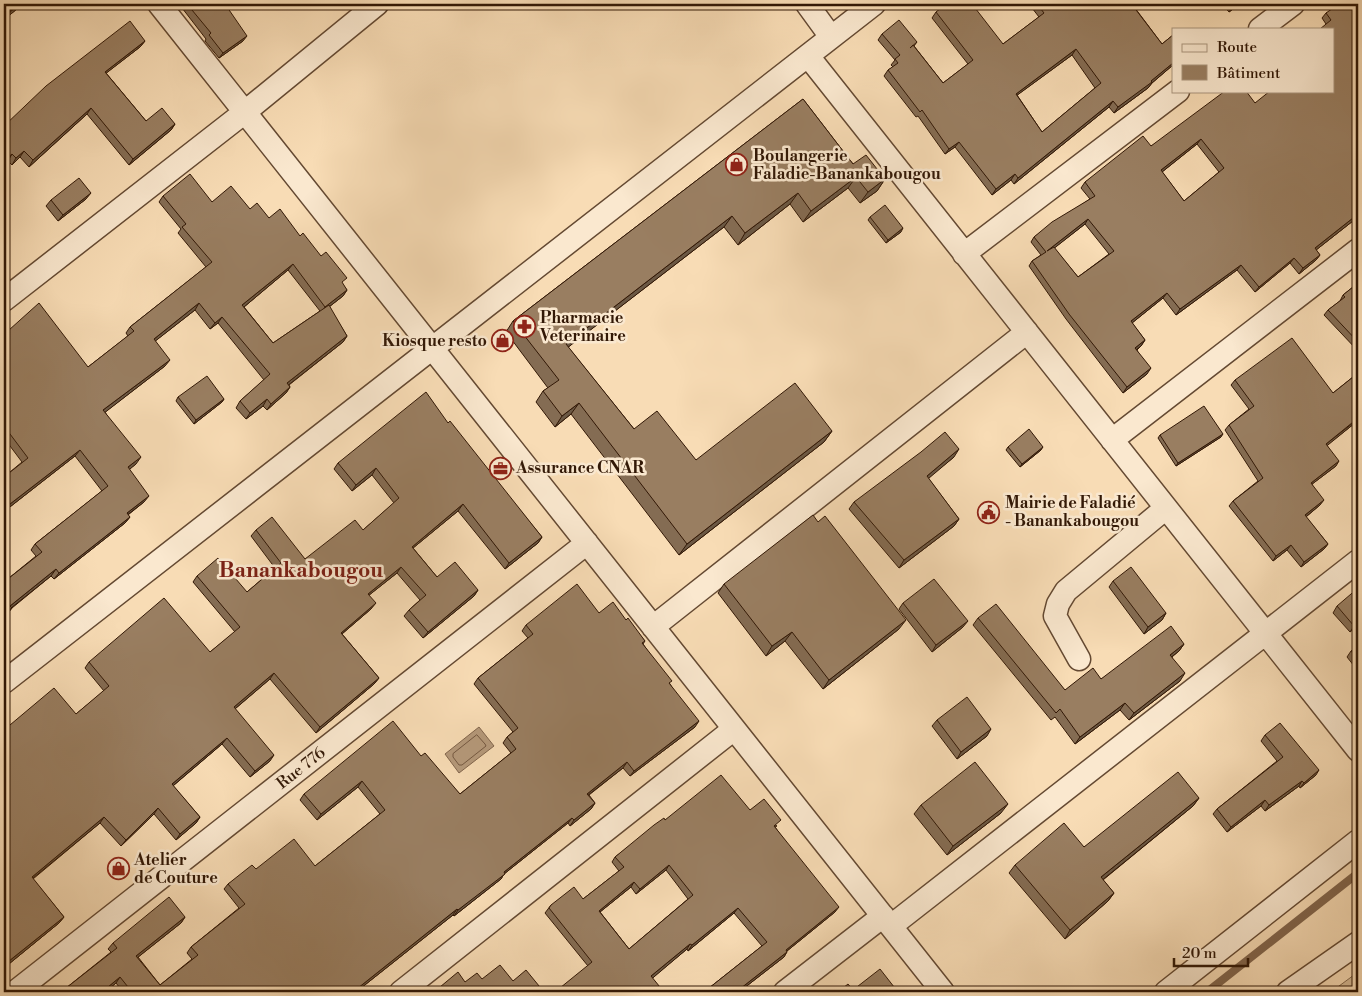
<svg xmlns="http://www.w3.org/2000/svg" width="1362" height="996" viewBox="0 0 1362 996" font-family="'Libre Bodoni',serif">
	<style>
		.green { fill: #d6bb97; stroke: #846a4e }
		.water { fill: #b5997a; stroke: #81654c }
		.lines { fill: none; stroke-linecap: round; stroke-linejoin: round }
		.shore { stroke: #745840; stroke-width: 1 }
		.stream { stroke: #81654c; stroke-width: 8 }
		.minor-casing { stroke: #644932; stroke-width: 25 }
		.minor { stroke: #fae8cf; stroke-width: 22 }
		.wall { fill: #846c53; stroke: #321806; fill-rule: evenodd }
		.shaded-wall { fill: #6b5844; stroke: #321806 }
		.building { fill: #997e61; stroke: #321806; fill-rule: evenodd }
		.labels { text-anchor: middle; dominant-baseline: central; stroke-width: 5; stroke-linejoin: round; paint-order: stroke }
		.poi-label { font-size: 16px; font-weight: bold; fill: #321806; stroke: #fae8cf; text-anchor: start }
		.street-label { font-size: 16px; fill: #321806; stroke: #fae8cf }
		.district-label { font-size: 21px; font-weight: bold; fill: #7a1f14; stroke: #fae8cf }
	</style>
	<rect width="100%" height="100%" fill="#f8dcb5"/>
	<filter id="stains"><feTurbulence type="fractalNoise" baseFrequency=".004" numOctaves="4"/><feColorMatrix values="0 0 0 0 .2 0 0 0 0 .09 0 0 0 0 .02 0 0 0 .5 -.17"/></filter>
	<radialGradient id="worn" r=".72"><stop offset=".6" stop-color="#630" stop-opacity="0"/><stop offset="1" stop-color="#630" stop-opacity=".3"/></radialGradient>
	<path class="green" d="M1358 972V992H1331Z"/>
	<path class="water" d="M479 727 494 746 459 773 445 754Z"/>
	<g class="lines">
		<path class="shore" d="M477 735 485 744 486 746 462 765H459L453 757V754Z"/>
		<path class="stream" d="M1207 992 1358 873"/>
		<defs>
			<path id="minor" d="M159 4 943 992
				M807 4 831 37
				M1260 29 1293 4
				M808 56 1358 750
				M964 254 1178 91
				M4 300 245 112 377 4
				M1112 440 1358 250
				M653 627 1027 332
				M1079 659 1055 616 1058 604 1066 591 1166 508
				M4 682 874 4
				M891 926 1358 561
				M15 992 587 543
				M401 992 734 729
				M785 992 883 916
				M1166 992 1358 841
				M1288 992 1358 943"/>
		</defs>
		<use href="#minor" class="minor-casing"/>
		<use href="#minor" class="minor"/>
	</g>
	<path class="wall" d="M4 4H23L6 18 4 15Z
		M179 4H225L243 41 219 58 205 41 206 39Z
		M1029 4H1140L1135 8 1162 44 1173 35V65L1152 83 1148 88 1114 113 1109 107 1014 184 1011 180 992 195 955 147 945 154 918 116 916 117 884 76 888 70 893 67 891 65 895 60 878 40 882 34 917 42 914 46 943 83 968 64 932 18 936 12 1003 44 1039 17ZM1072 55 1095 88 1042 132 1017 95Z
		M1222 4H1240L1229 12Z
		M1358 4V217L1316 250 1320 255 1316 260 1299 274 1290 263 1255 292 1237 270 1176 315 1163 298 1132 323 1145 340 1141 346 1137 350 1147 374 1123 393 1066 319 1029 266 1032 261 1041 255 1031 242 1034 237 1090 199 1081 188 1085 182 1151 146 1255 103 1333 91 1326 24 1322 18 1326 13ZM1197 144 1219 172 1184 201 1162 172ZM1085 224 1109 254 1078 277 1054 248Z
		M145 41 140 47 106 73 146 121 175 124 171 130 129 165 87 114 29 167 20 157 12 165 8 161 4 126Z
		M803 99 853 164 885 179 877 191 860 203 848 188 803 222 790 204 738 245 724 227 568 347 634 429 696 460 832 431 824 442 679 555 571 414 555 427 536 402 543 391 548 388 506 332 513 321Z
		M163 196 212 202 250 209 269 218 300 236 321 256 347 290 343 296 329 307 347 336 343 342 289 385 290 387 286 393 267 410 263 406 246 419 236 408 240 401 264 380 218 323 210 329 195 310 155 341 165 366 105 412 136 464 129 469 144 502 128 515 130 517 125 523 54 579 51 576 12 608 7 614 4 617V582L36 556 31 550 35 544 102 491 75 456 6 510 4 508V477L22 462 4 438V324L9 330 88 367 128 336 126 333 130 327 206 267 178 233 181 229 159 202ZM288 270 320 311 273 343 244 307Z
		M86 199 58 221 46 206 51 200Z
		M870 217 901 232 886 243 868 220Z
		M1358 283V351L1324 315 1328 310 1340 301 1343 295Z
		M1358 373V428L1355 423 1327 445 1336 466 1312 484 1320 505 1306 517 1328 544 1324 549 1301 567 1287 550 1273 561 1229 506 1233 501 1258 481 1225 430 1229 425 1249 409 1231 385 1235 380 1333 393Z
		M178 397 224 399 222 402 194 424 176 401Z
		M448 423 542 537 538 543 505 569 458 511 413 548 437 577 478 590 474 596 423 638 404 616 409 610 420 600 397 573 369 595 371 609 342 634 379 678 374 684 316 733 270 679 235 709 270 761 250 777 222 744 173 786 200 817 196 823 176 840 154 814 121 846 100 823 33 879 64 917 59 923 4 968 76 714 104 691 85 668 89 662 210 652 235 632 193 582 197 576 247 592 275 568 251 536 256 530 305 559 363 530 394 503 372 475 352 491 334 469 338 463Z
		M1160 435 1221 437 1176 466 1158 438Z
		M1008 447 1041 450 1020 467 1006 450Z
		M954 457 928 478 959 519 954 526 899 568 849 509 854 502Z
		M1113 581 1166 613 1162 620 1144 634 1109 587Z
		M724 584 899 629 823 689 785 641 766 656 718 593Z
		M903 603 963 627 932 652 899 609Z
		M1337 606 1358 625 1350 632 1333 613Z
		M599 613 626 620 645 641 643 644 670 684 695 727 630 776 623 768 589 795 595 803 591 809 570 826 568 823 504 874 501 879 454 916 453 915 356 992H123L116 983 105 992H61L111 952 108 949 113 943 185 917 181 923 138 957 160 985 192 959 187 953 191 947 239 908 224 889 228 884 256 869 315 866 380 814 358 787 317 820 300 800 304 794 421 756 460 794 511 753 503 743 507 737 513 732 474 684 478 678 528 638 522 631 526 625Z
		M978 618 1065 690 1101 679 1184 644 1179 651 1172 657 1180 681 1129 720 1120 710 1075 744 1055 717 1051 720 973 625Z
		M1358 645V671L1347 657 1351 651Z
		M937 720 987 736 957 759 932 726Z
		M1265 735 1316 775 1300 788 1299 786 1265 811 1261 806 1227 832 1213 814 1217 809 1277 761 1261 741Z
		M1199 798 1193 806 1103 880 1114 893 1108 901 1065 939 1009 873 1015 865 1084 847Z
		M921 805 1001 813 947 855 914 814Z
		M750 810 777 826 775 827 835 912 787 951 784 957 739 992H704L762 946 734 913 688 951 687 949 652 978 588 966 545 913 551 905 583 899 619 871 612 862 615 857 665 820ZM666 870 688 899 629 949 600 912 631 887 636 894Z"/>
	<path class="shaded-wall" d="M20 4H23L6 18 11 11Z
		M1137 4H1140L1129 12 1133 6Z
		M1237 4H1240L1229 12 1233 6Z
		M247 36 243 41 219 58 223 53Z
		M145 41 140 47 100 78 105 72Z
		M1076 49 1072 55 1012 99 1016 94Z
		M1173 63V65L1152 83 1148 88 1114 113 1118 107Z
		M1113 101 1109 107 1014 184 1018 178Z
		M91 108 87 114 29 167 33 160Z
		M175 124 171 130 129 165 133 159Z
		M1201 139 1197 144 1157 176 1161 170Z
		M959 142 955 147 945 154 949 149Z
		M24 151 20 157 12 165 16 158Z
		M12 154 8 161 4 164V161Z
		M1015 174 1011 180 992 195 996 189Z
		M856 177 848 188 803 222 811 211Z
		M885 179 877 191 860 203 868 192Z
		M91 193 86 199 58 221 63 215Z
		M798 193 790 204 738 245 745 233Z
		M1358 214V217L1311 254 1315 248Z
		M732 216 724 227 558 355 566 344Z
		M1088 219 1085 224 1043 257 1047 251Z
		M903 228 901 232 886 243 888 240Z
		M1320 255 1316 260 1299 274 1303 268Z
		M1294 258 1290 263 1255 292 1259 287Z
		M293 264 288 270 238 312 242 305Z
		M1241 265 1237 270 1176 315 1180 309Z
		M347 290 343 296 321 313 325 307Z
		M1167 293 1163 298 1127 327 1131 321Z
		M199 303 195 310 149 346 154 339Z
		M222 317 218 323 210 329 215 323Z
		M347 336 343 342 282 390 287 383Z
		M1145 340 1141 346 1132 353 1135 348Z
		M170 360 165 366 99 417 103 410Z
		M1151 368 1147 374 1123 393 1127 387Z
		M290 387 286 393 267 410 271 404Z
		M224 399 222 402 194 424 196 420Z
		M267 399 263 406 246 419 250 413Z
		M579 403 571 414 555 427 562 416Z
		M1358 419 1355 423 1323 449 1326 444Z
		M832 431 824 442 679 555 687 544Z
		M1223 434 1221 437 1176 466 1178 463Z
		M1043 447 1041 450 1020 467 1022 464Z
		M959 449 954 457 922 484 927 476Z
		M80 450 75 456 6 510 10 504Z
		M141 457 136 464 124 474 128 467Z
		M1339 461 1336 466 1307 488 1311 483Z
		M376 468 372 475 352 491 356 485Z
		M149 496 144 502 122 519 127 513Z
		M1324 500 1320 505 1302 520 1305 515Z
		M463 504 458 511 407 553 412 547Z
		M130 517 125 523 54 579 59 573Z
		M959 519 954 526 899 568 904 560Z
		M542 537 538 543 505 569 509 563Z
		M1328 544 1324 549 1301 567 1304 562Z
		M1291 545 1287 550 1273 561 1276 556Z
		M401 567 397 573 363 600 368 594Z
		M56 569 51 576 11 608H12L7 614 4 617V613L10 606Z
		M478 590 474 596 423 638 428 632Z
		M376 603 371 609 336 639 341 633Z
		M1166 613 1162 620 1144 634 1148 627Z
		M906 620 899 629 823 689 829 680Z
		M968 621 963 627 932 652 936 645Z
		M1358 623V625L1350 632 1354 626Z
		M792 632 785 641 766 656 772 646Z
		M1184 644 1179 651 1165 662 1170 655Z
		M274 673 270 679 230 713 234 707Z
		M1185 673 1180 681 1129 720 1134 713Z
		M379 678 374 684 316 733 320 727Z
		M1125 703 1120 710 1075 744 1080 737Z
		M699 721 695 727 630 776 634 771Z
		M991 729 987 736 957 759 961 752Z
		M227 738 222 744 168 790 172 784Z
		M274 755 270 761 250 777 255 771Z
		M627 762 623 768 583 799 587 794Z
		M1319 770 1316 775 1300 788 1304 783Z
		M362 781 358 787 317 820 321 814Z
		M1302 781 1299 786 1265 811 1269 805Z
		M1199 798 1193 806 1095 886 1101 877Z
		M1265 800 1261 806 1227 832 1231 827Z
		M595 803 591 809 570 826 574 820Z
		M1008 804 1001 813 947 855 953 846Z
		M158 808 154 814 121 846 126 840Z
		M104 817 100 823 27 883 32 877Z
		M200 817 196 823 176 840 180 834Z
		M572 818 568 823 504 874 501 879 454 916 458 910 504 872Z
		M669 865 666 870 636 894 640 889Z
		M634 882 631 887 595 916 599 911Z
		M1114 893 1108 901 1065 939 1070 930Z
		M839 907 835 912 782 955 786 950Z
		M738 908 734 913 688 951 692 945Z
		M457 909 453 915 356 992H353Z
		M64 917 59 923 4 968V965Z
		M185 917 181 923 132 962 136 956Z
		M690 944 687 949 648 982 651 976Z
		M787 952 784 957 739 992H736Z
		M120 977 116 983 105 992H102Z"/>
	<path class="building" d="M4 4H20L11 11Z
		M187 4H225L247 36 223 53 209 35 211 33Z
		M946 4H972L1003 44 1044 13 1037 4H1137L1133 6 1162 44 1173 35V63L1151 81 1152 82 1118 107 1113 101 1018 178 1015 174 996 189 959 142 949 149 922 110 920 112 888 70 898 63 895 59 900 55 882 34 899 20 917 42 910 48 913 45 943 83 973 60 936 12ZM1076 49 1101 83 1042 132 1016 94Z
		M1339 4H1358V214L1315 248 1320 255 1303 268 1294 258 1259 287 1241 265 1180 309 1167 293 1131 321 1145 340 1135 348 1151 368 1127 387 1069 314 1032 261 1046 252 1034 237 1052 222 1095 196 1085 182 1143 136 1151 146 1225 91H1246L1255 103 1270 91H1333V29H1320L1331 20 1326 13ZM1201 139 1224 168 1184 201 1161 170ZM1088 219 1114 251 1078 277 1054 247 1047 251Z
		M130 21 145 41 105 72 146 121 162 108 175 124 133 159 91 108 33 160 24 151 16 158 12 154 4 161V126L46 86Z
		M803 99 853 164 866 155 885 179 868 192 856 177 811 211 798 193 745 233 732 216 566 344 634 429 657 411 696 460 795 383 832 431 687 544 579 403 562 416 543 391 559 380 513 321Z
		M190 174 212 202 231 186 250 209 257 203 269 218 280 209 300 236 303 233 321 256 326 252 347 278 342 282 347 290 325 307 293 264 242 305 273 343 329 305 347 336 287 383 290 387 271 404 267 399 250 413 240 401 270 374 222 317 215 323 199 303 154 339 170 360 103 410 141 457 128 467 149 496 127 513 130 517 59 573 56 569 10 606 12 608 4 613V582L42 552 35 544 108 486 80 450 10 504 4 496V477L28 458 4 426V324L9 330 39 303 88 367 134 331 130 327 212 262 182 227 186 224 163 196Z
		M79 178 91 193 63 215 51 200Z
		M885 205 903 228 888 240 870 217Z
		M1358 283V342L1328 310 1345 297 1343 295Z
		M1292 338 1333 393 1358 373V418L1326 444 1339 461 1311 483 1324 500 1305 515 1328 544 1304 562 1291 545 1276 556 1233 501 1263 478 1229 425 1254 406 1235 380Z
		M207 376 224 399 196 420 178 397Z
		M426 392 448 423 450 421 542 537 509 563 463 504 412 547 437 577 455 562 478 590 428 632 409 610 426 595 401 567 368 594 376 603 341 633 379 678 320 727 274 673 234 707 274 755 255 771 227 738 172 784 200 817 180 834 158 808 126 840 104 817 32 877 64 917 4 965V730L54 688 76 714 109 686 89 662 164 598 210 652 240 627 197 576 218 558 247 592 281 563 256 530 272 517 305 559 355 520 363 530 399 498 376 468 356 485 338 463Z
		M1204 406 1223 434 1178 463 1160 435Z
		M1029 429 1043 447 1022 464 1008 447Z
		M945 432 959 449 927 476 959 519 904 560 854 502 921 452Z
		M813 515 818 522 825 516 906 620 829 680 792 632 772 646 724 584Z
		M1131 567 1166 613 1148 627 1113 581Z
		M934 579 968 621 936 645 903 603Z
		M577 584 599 613 613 602 626 620 628 618 645 641 642 643 672 681 669 683 699 721 634 771 627 762 587 794 595 803 574 820 572 818 504 872 505 874 458 910 457 909 353 992H132L120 977 102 992H61L117 948 113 943 169 897 185 917 136 956 160 985 198 955 191 947 245 904 228 884 252 865 256 869 294 839 315 866 385 810 362 781 321 814 304 794 393 721 421 756 425 753 460 794 516 749 507 737 518 728 478 678 533 634 526 625Z
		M1358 588V623L1354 626 1337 606Z
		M996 604 1065 690 1093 668 1101 679 1171 626 1184 644 1170 655 1185 673 1134 713 1125 703 1080 737 1060 709 1056 713 978 618Z
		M1358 645V659L1351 651Z
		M967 697 991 729 961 752 937 720Z
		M1280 723 1319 770 1304 783 1302 781 1269 805 1265 800 1231 827 1217 809 1283 757 1265 735Z
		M975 762 1008 804 953 846 921 805Z
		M1178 772 1199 798 1101 877 1114 893 1070 930 1015 865 1064 823 1084 847Z
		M721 775 750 810 764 799 781 820 774 826 839 907 786 950 787 952 736 992H704L767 942 738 908 692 945 690 944 651 976 664 992H555L592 962 549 908 551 905 574 887 583 899 624 867 615 857 654 825 664 818 665 820ZM669 865 693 895 629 949 599 911 634 882 640 889Z
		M500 965 513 981 526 970 544 992H434L458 972 465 982 477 973 482 979Z
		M880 969 898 992H838L848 984 853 990Z"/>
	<defs>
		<symbol id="shop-ring" viewBox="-11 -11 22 22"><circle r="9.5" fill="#fae8cf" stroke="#8f2418" stroke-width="1.5"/><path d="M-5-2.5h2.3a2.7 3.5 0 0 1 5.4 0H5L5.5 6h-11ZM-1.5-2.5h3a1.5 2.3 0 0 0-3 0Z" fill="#8f2418"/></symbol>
		<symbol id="pharmacy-ring" viewBox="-11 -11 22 22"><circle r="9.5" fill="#fae8cf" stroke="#8f2418" stroke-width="1.5"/><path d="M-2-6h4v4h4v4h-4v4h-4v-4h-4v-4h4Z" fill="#8f2418"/></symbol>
		<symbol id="office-ring" viewBox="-11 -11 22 22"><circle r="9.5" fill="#fae8cf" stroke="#8f2418" stroke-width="1.5"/><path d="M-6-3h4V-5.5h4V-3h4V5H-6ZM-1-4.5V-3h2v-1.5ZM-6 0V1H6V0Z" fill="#8f2418"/></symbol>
		<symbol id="civic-ring" viewBox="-11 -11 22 22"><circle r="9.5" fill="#fae8cf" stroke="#8f2418" stroke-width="1.5"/><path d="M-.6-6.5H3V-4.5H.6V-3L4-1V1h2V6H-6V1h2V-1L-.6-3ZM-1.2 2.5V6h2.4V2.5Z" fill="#8f2418"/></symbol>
	</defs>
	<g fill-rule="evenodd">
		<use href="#shop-ring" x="724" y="152" width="25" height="25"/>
		<use href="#pharmacy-ring" x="512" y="314" width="25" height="25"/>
		<use href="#shop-ring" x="490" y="328" width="25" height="25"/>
		<use href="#office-ring" x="488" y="456" width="25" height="25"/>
		<use href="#civic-ring" x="976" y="500" width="25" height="25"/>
		<use href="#shop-ring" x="106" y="856" width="25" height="25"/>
	</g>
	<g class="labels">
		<g class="poi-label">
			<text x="753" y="156">Boulangerie<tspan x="753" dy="18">Faladie-Banankabougou</tspan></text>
			<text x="540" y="318">Pharmacie<tspan x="540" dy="18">Veterinaire</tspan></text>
			<text x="487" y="341" text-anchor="end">Kiosque resto</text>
			<text x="516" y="468">Assurance CNAR</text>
			<text x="1005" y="503">Mairie de Faladié<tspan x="1005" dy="18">- Banankabougou</tspan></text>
			<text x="134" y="860">Atelier<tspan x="134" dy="18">de Couture</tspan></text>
		</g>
		<g class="street-label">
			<text transform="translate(301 768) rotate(-38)">Rue 776</text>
		</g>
		<g class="district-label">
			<text x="301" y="571">Banankabougou</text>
		</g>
	</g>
	<rect width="1362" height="996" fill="none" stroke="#f8dcb5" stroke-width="20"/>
	<rect x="5" y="5" width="1352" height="986" fill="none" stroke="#321806" stroke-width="2.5"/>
	<rect x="10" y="10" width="1342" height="976" fill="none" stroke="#321806"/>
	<rect x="1172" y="28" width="162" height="65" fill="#fae8cf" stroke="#aa957f"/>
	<rect x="1182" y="44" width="25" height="8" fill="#fae8cf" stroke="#aa957f"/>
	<text x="1217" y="52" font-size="15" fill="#321806">Route</text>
	<rect x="1182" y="65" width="25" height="15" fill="#997e61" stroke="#aa957f"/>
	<text x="1217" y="78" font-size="15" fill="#321806">Bâtiment</text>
	<path d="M1174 958v8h74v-8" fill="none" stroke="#321806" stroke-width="2.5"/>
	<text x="1182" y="958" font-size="15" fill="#321806" stroke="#fae8cf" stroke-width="4" paint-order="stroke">20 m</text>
	<rect width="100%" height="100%" filter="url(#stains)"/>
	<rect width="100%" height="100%" fill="url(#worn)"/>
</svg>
